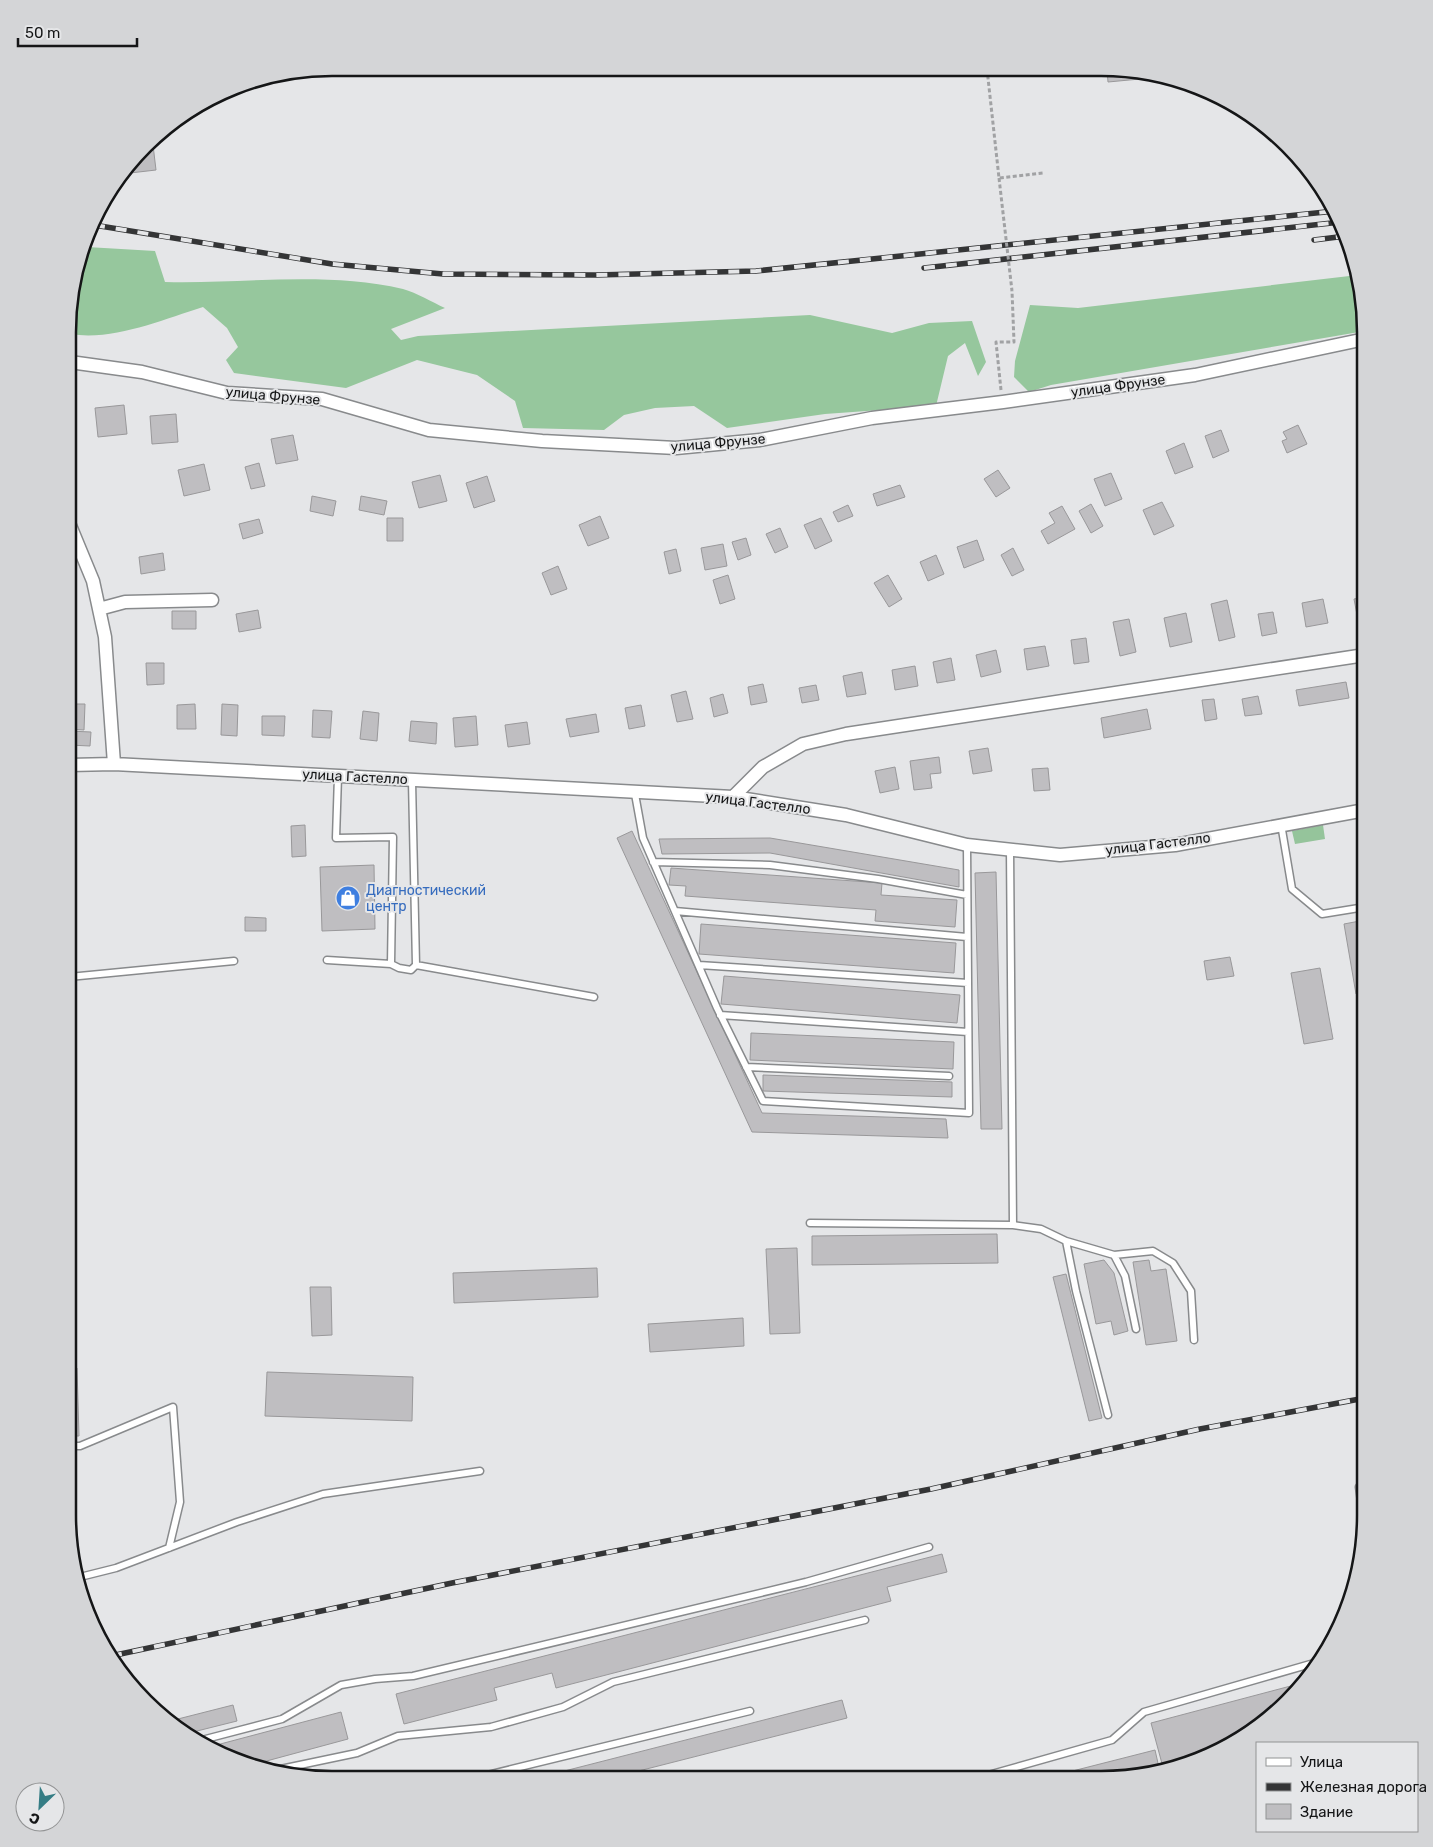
<svg xmlns="http://www.w3.org/2000/svg" width="1433" height="1847" viewBox="0 0 1433 1847" font-family="Rubik,sans-serif">
	<style>
		.green { fill: #95c49b }
		.forest { fill: #96c79d }
		.building { fill: #bfbec1; stroke: #99989a }
		.lines { fill: none; stroke-linecap: round; stroke-linejoin: round }
		.lane-casing { stroke: #888a8c; stroke-width: 9 }
		.street-casing { stroke: #888a8c; stroke-width: 15 }
		.path { stroke: #a1a2a4; stroke-width: 3; stroke-dasharray: 4 2.5; stroke-linecap: butt }
		.lane { stroke: #fff; stroke-width: 6 }
		.street { stroke: #fff; stroke-width: 12 }
		.rail-casing { stroke: #343536; stroke-width: 5.5 }
		.rail { stroke: #e5e6e8; stroke-width: 4; stroke-dasharray: 11; stroke-linecap: butt }
		.path-bridge { stroke: #a1a2a4; stroke-width: 3; stroke-dasharray: 4 2.5; stroke-linecap: butt }
		.labels { text-anchor: middle; dominant-baseline: central; stroke-width: 4; stroke-linejoin: round; paint-order: stroke }
		.street-label { font-size: 14px; fill: #151617; stroke: #e5e6e8 }
		.shop-label { font-size: 14px; fill: #366cbe; stroke: #e5e6e8; text-anchor: start }
		.rim { fill: none; stroke: #151617; stroke-width: 2.5 }
	</style>
	<rect width="100%" height="100%" fill="#e5e6e8"/>
	<path class="green" d="M1323 825 1325 839 1295 844 1292 831Z"/>
	<path class="forest" d="M87 247 155 251 165 282C244 284 325 271 403 289 417 293 432 302 445 308L391 329 401 340 418 336 810 315 892 333 929 323 972 321 986 362 978 376 965 343 948 356 936 406 825 414 727 428 694 406 655 408 624 415 604 430 523 428 515 401 477 375 417 360 346 388 234 373 226 360 238 347 227 328 203 307C161 320 114 341 70 334V297Z
		M1358 275 1365 331 1051 385 1029 392 1014 377 1015 361 1030 305 1078 308Z"/>
	<path class="building" d="M771 69H817V73Z
		M1107 70H1136L1161 77 1108 82Z
		M148 145H153L156 170 130 173 129 168Z
		M124 405 127 434 98 437 95 408Z
		M176 414 178 442 152 444 150 416Z
		M1298 425 1307 444 1287 453 1282 441 1287 439 1283 432Z
		M1221 430 1229 451 1213 458 1205 436Z
		M293 435 298 460 276 464 271 439Z
		M1184 443 1193 467 1175 474 1166 451Z
		M259 463 265 486 251 489 245 467Z
		M204 464 210 490 184 496 178 470Z
		M998 470 1010 488 996 497 984 479Z
		M1111 473 1122 499 1105 506 1094 479Z
		M440 475 447 501 419 508 412 482Z
		M487 476 495 501 474 508 466 483Z
		M900 485 905 497 877 506 873 494Z
		M312 496 336 501 333 516 310 511Z
		M361 496 387 501 384 515 359 510Z
		M1162 502 1174 526 1154 535 1143 510Z
		M1091 504 1103 526 1091 533 1079 511Z
		M848 505 853 516 838 522 833 512Z
		M1062 506 1075 529 1048 544 1041 531 1055 523 1049 513Z
		M600 516 609 538 588 546 579 525Z
		M387 518H403V541H387Z
		M821 518 832 541 815 549 804 525Z
		M259 519 263 533 243 539 239 524Z
		M780 528 788 547 775 553 766 534Z
		M746 538 751 555 738 560 732 542Z
		M977 540 984 560 964 568 957 547Z
		M723 544 727 566 705 570 701 548Z
		M1013 548 1024 570 1012 576 1001 555Z
		M676 549 681 571 669 574 664 552Z
		M163 553 165 570 141 574 139 557Z
		M936 555 944 574 928 581 920 562Z
		M558 566 567 589 551 595 542 573Z
		M728 575 735 599 720 604 713 580Z
		M888 575 902 599 889 607 874 583Z
		M1365 597V619L1358 620 1354 599Z
		M1323 599 1328 623 1306 627 1302 603Z
		M1227 600 1235 637 1219 641 1211 604Z
		M258 610 261 628 239 632 236 614Z
		M172 611H196V629H172Z
		M1273 612 1277 633 1262 636 1258 614Z
		M1186 613 1192 642 1170 647 1164 618Z
		M1129 619 1136 652 1120 656 1113 622Z
		M1086 638 1089 662 1074 664 1071 640Z
		M1045 646 1049 666 1027 670 1024 649Z
		M996 650 1001 672 981 677 976 655Z
		M951 658 955 680 937 683 933 662Z
		M146 663H164V684L147 685Z
		M915 666 918 686 895 690 892 670Z
		M862 672 866 694 847 697 843 676Z
		M1346 682 1349 698 1299 706 1296 690Z
		M763 684 767 702 751 705 748 687Z
		M816 685 819 700 802 703 799 688Z
		M686 691 693 719 677 722 671 695Z
		M723 694 728 713 714 717 710 698Z
		M1258 696 1262 714 1245 716 1242 699Z
		M1214 699 1217 719 1205 721 1202 700Z
		M69 704H85L84 730 69 729Z
		M195 704 196 729H177V705Z
		M222 704 238 705 237 736 221 735Z
		M641 705 645 726 629 729 625 708Z
		M1147 709 1151 729 1104 738 1101 718Z
		M313 710 332 711 330 738 312 737Z
		M363 711 379 713 377 741 360 739Z
		M596 714 599 732 570 737 566 719Z
		M262 716H285L284 736 262 735Z
		M476 716 478 745 455 747 453 718Z
		M411 721 437 723 436 744 409 741Z
		M527 722 530 744 508 747 505 725Z
		M69 731 91 732 90 746 69 745Z
		M988 748 992 771 973 774 969 751Z
		M939 757 941 773 930 774 932 788 914 790 910 761Z
		M895 767 899 789 880 793 875 771Z
		M1048 768 1050 790 1034 791 1032 769Z
		M305 825 306 856 292 857 291 826Z
		M632 831 762 1113 946 1119 948 1138 752 1132 617 838Z
		M770 838 959 870V887L770 853 662 854 659 839Z
		M374 865 375 929 322 931 320 867Z
		M671 868 882 883 881 895 957 900 955 927 875 921 876 910 685 896 686 886 669 885Z
		M996 872 1002 1129H981L975 873Z
		M245 917 266 918V931H245Z
		M1365 920V992L1356 994 1344 924Z
		M701 924 956 943 954 973 699 954Z
		M1230 957 1234 976 1207 980 1204 961Z
		M1320 968 1333 1039 1304 1044 1291 973Z
		M724 976 960 995 957 1023 721 1004Z
		M751 1033 954 1042 953 1069 750 1060Z
		M763 1075 952 1082V1097L763 1091Z
		M997 1234 998 1263 812 1265V1236Z
		M797 1248 800 1333 770 1334 766 1249Z
		M1104 1260 1114 1273 1128 1331 1114 1335 1111 1321 1096 1324 1084 1264Z
		M1149 1260 1151 1271 1166 1269 1177 1341 1146 1345 1133 1262Z
		M597 1268 598 1297 454 1303 453 1273Z
		M1066 1274 1102 1418 1089 1421 1053 1277Z
		M310 1287H331L332 1335 312 1336Z
		M743 1318 744 1346 650 1352 648 1324Z
		M68 1368H77L79 1436H68Z
		M267 1372 413 1377 412 1421 265 1416Z
		M942 1554 947 1572 887 1587 891 1601 556 1688 552 1673 494 1688 497 1700 404 1724 396 1694Z
		M1302 1683 1275 1714 1218 1752 1164 1771 1151 1723Z
		M842 1700 847 1718 611 1778H537Z
		M233 1705 237 1721 185 1734 170 1721Z
		M341 1712 348 1739 248 1766 209 1747Z
		M1155 1750 1160 1772 1101 1779 1045 1778Z"/>
	<g class="lines">
		<defs>
			<path id="lane" d="M412 781 416 965 594 997
				M635 794 643 838 717 1008 763 1101 969 1113 967 845
				M1281 824 1292 889 1322 914 1365 907
				M653 862 770 865 878 879 967 895
				M675 911 967 937
				M327 960 391 964 393 837 336 838 338 776
				M391 964 399 968 411 970 416 965
				M699 965 968 983
				M69 977 234 961
				M720 1015 968 1032
				M746 1067 949 1076
				M810 1223 1013 1225 1010 849
				M1013 1225 1041 1229 1066 1241 1076 1291 1108 1415
				M1066 1241 1114 1255 1125 1276 1136 1329
				M1114 1255 1153 1251 1173 1263 1191 1291 1194 1340
				M68 1446H80L173 1407 180 1502 169 1548
				M1365 1531 1359 1487 1365 1479
				M76 1578 116 1568 237 1522 323 1494 480 1471
				M198 1741 282 1719 341 1685 375 1679 413 1676 806 1582 929 1547
				M271 1771 357 1753 398 1736 491 1727 563 1707 613 1682 865 1620
				M475 1778 750 1711
				M974 1779 1112 1740 1144 1712 1321 1661"/>
			<path id="street" d="M70 362 142 372 227 393 322 399 429 430 542 441 676 448 760 440 872 418 1003 402 1195 375 1365 339
				M69 523 93 581 99 609 125 602 212 600
				M99 609 105 637 114 764
				M69 765 114 764 733 797 846 815 967 845 1060 855 1175 845 1365 810
				M733 797 763 767 803 744 846 734 1365 655"/>
		</defs>
		<use href="#lane" class="lane-casing"/>
		<use href="#street" class="street-casing"/>
		<path class="path" d="M987 69 999 178 1043 173
			M1001 390 996 342H1014L1012 291"/>
		<use href="#lane" class="lane"/>
		<use href="#street" class="street"/>
		<defs>
			<path id="rail" d="M311 71 347 68
				M94 225 332 264 443 274 596 275 756 271 1335 211
				M1314 240 1346 236
				M924 268 1341 222
				M111 1656 452 1583 931 1489 1200 1429 1365 1398"/>
		</defs>
		<use href="#rail" class="rail-casing"/>
		<use href="#rail" class="rail"/>
		<path class="path-bridge" d="M999 178 1012 291"/>
	</g>
	<defs>
		<symbol id="shop-disc" viewBox="-11 -11 22 22"><circle r="9.5" fill="#3f7fe0" stroke="#e5e6e8"/><path d="M-5-2.5h2.3a2.7 3.5 0 0 1 5.4 0H5L5.5 6h-11ZM-1.5-2.5h3a1.5 2.3 0 0 0-3 0Z" fill="#fff"/></symbol>
	</defs>
	<g fill-rule="evenodd">
		<use href="#shop-disc" x="334" y="884" width="28" height="28"/>
	</g>
	<g class="labels">
		<g class="street-label">
			<text transform="translate(1118 386) rotate(-8)">улица Фрунзе</text>
			<text transform="translate(273 396) rotate(5)">улица Фрунзе</text>
			<text transform="translate(718 443) rotate(-5)">улица Фрунзе</text>
			<text transform="translate(355 777) rotate(3)">улица Гастелло</text>
			<text transform="translate(758 803) rotate(7)">улица Гастелло</text>
			<text transform="translate(1158 844) rotate(-7)">улица Гастелло</text>
		</g>
		<g class="shop-label">
			<text x="366" y="890">Диагностический<tspan x="366" dy="16">центр</tspan></text>
		</g>
	</g>
	<path d="M0 0H1433V1847H0ZM332 76H1101A256 256 0 0 1 1357 332V1515A256 256 0 0 1 1101 1771H332A256 256 0 0 1 76 1515V332A256 256 0 0 1 332 76Z" fill="#d4d5d7" fill-rule="evenodd"/>
	<path class="rim" d="M332 76H1101A256 256 0 0 1 1357 332V1515A256 256 0 0 1 1101 1771H332A256 256 0 0 1 76 1515V332A256 256 0 0 1 332 76Z"/>
	<rect x="1256" y="1742" width="162" height="90" fill="#e5e6e8" stroke="#929394"/>
	<rect x="1266" y="1758" width="25" height="8" fill="#ffffff" stroke="#929394"/>
	<text x="1300" y="1767" font-size="15" fill="#151617">Улица</text>
	<rect x="1266" y="1783" width="25" height="8" fill="#343536" stroke="#929394"/>
	<text x="1300" y="1792" font-size="15" fill="#151617">Железная дорога</text>
	<rect x="1266" y="1804" width="25" height="15" fill="#bfbec1" stroke="#929394"/>
	<text x="1300" y="1817" font-size="15" fill="#151617">Здание</text>
	<g transform="translate(40 1807) rotate(205)"><circle r="24" fill="#e5e6e8" stroke="#929394"/>
	<path d="M0-4L9 19L0 12L-9 19Z" fill="#357d85"/>
	<text y="-8" font-size="14" font-weight="bold" text-anchor="middle" fill="#151617">С</text>
	</g>
	<path d="M18 38v8h119v-8" fill="none" stroke="#151617" stroke-width="2.5"/>
	<text x="25" y="38" font-size="15" fill="#151617" stroke="#e5e6e8" stroke-width="4" paint-order="stroke">50 m</text>
</svg>
